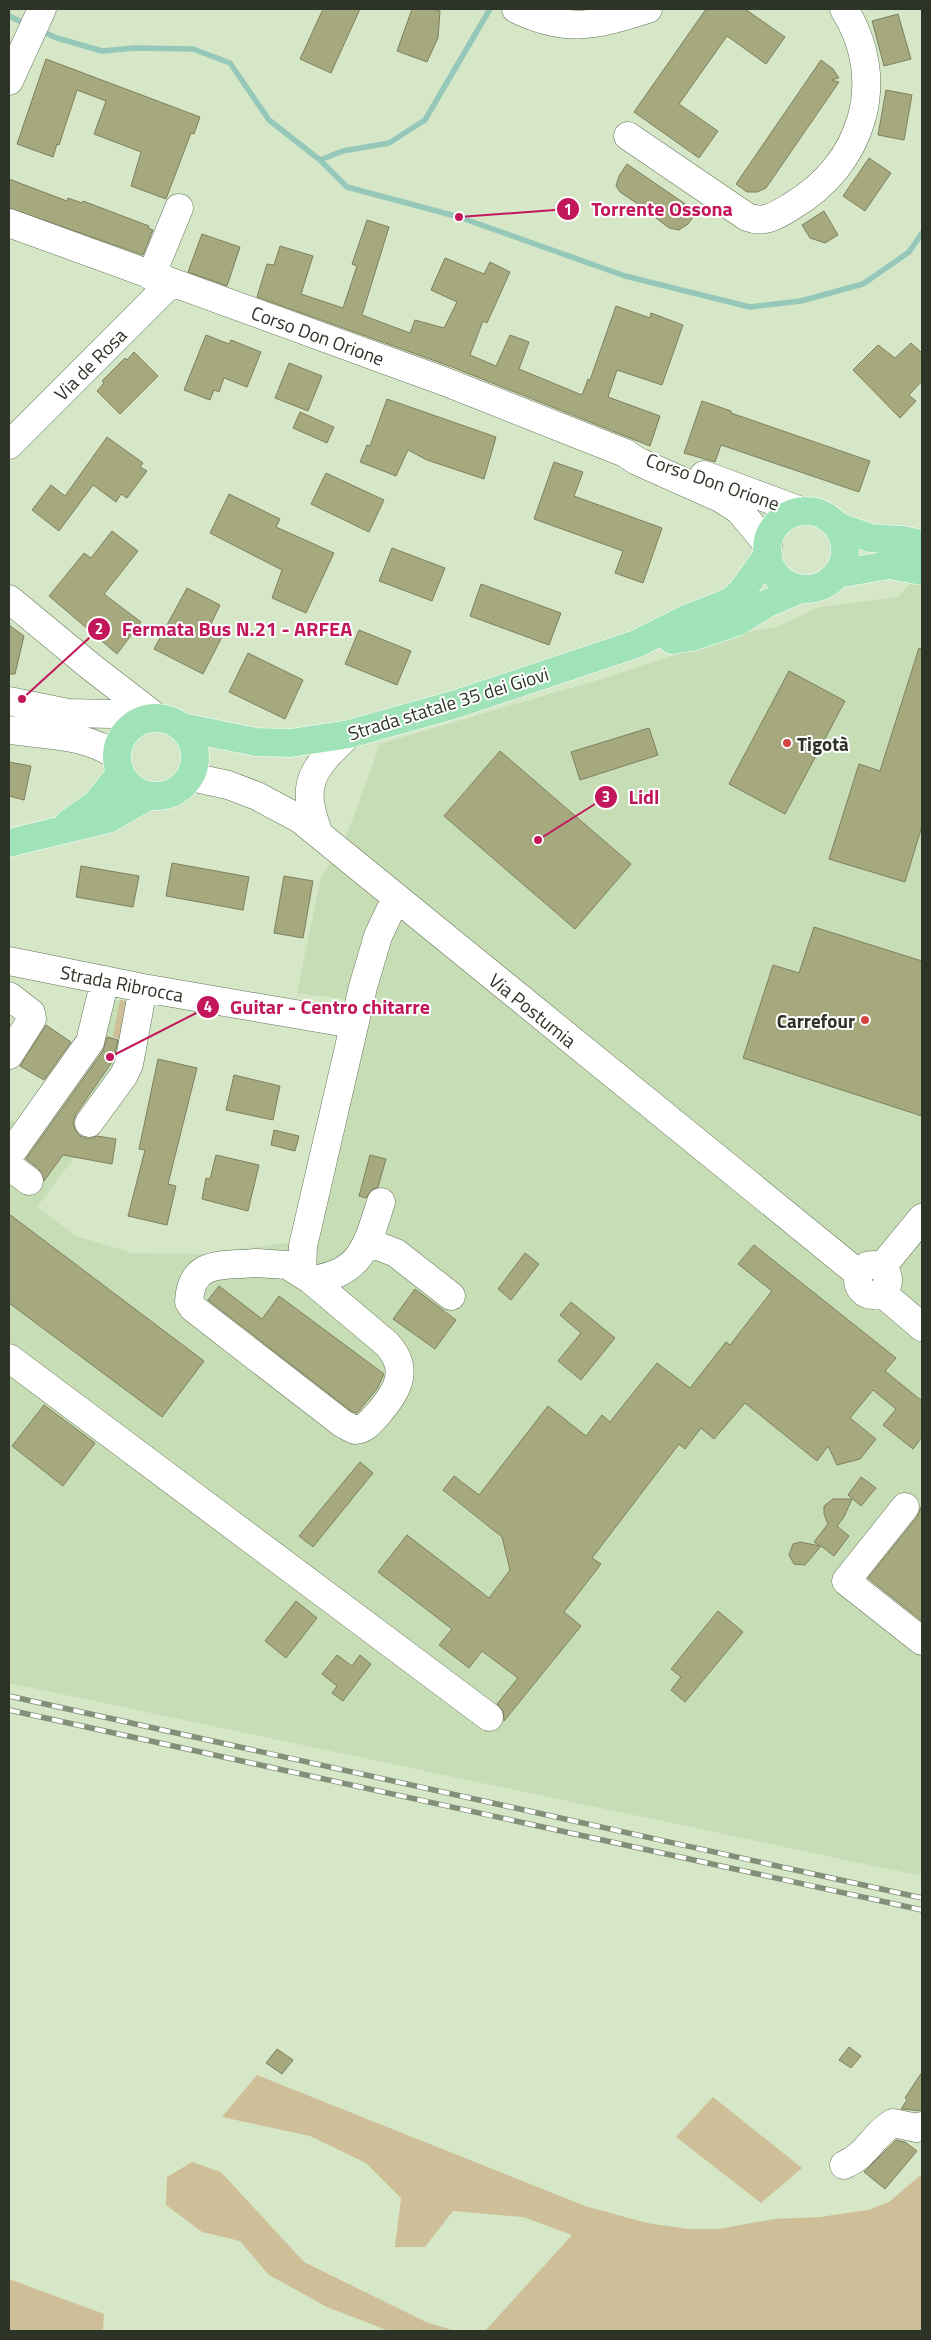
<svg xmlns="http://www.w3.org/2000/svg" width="931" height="2340" viewBox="0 0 931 2340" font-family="'Titillium Web',sans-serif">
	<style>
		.built { fill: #c7ddb6 }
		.green { fill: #cebf98 }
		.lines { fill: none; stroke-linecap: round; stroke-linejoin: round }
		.stream { stroke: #95c8b9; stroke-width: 5.5 }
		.building { fill: #a6a87e; stroke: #7e805f }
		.minor-casing { stroke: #647457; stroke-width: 29 }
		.major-casing { stroke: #fff; stroke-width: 29 }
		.minor { stroke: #fff; stroke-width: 28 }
		.major { stroke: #a0e3b8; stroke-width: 28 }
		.rail-casing { stroke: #839079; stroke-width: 5.5 }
		.rail { stroke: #fff; stroke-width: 4; stroke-dasharray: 11; stroke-linecap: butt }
		.poi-dot { fill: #d44541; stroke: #fff; stroke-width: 2 }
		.labels { text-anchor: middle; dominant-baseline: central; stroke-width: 4; stroke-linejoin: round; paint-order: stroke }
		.street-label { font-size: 19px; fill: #2d3427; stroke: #fff }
		.poi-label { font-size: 19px; font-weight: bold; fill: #2d3427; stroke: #fff; text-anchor: start }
		.leader { fill: none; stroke: #c2185b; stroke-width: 2 }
		.callout-dot { fill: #c2185b; stroke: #fff; stroke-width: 2 }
		.mark-label { font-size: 15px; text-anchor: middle; font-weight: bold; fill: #fff }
		.callout-label { font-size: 20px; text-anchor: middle; font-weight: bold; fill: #c2185b; stroke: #fff; stroke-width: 4; stroke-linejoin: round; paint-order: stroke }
	</style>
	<rect width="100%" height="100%" fill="#d5e7c7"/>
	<path class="built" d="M922 571V1876L9 1683V1118L21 1128 83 1041 94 995 150 1008 136 1075 37 1207 76 1236 132 1253 202 1254 295 1242 351 1000 297 993 321 877 345 840 380 744 605 678 741 633 776 627 820 607 898 597Z"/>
	<path class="green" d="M120 1000 135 1002 129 1041 113 1037Z
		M257 2075 585 2206 647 2223 688 2229H719L774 2219 820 2217 868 2210 889 2202 922 2174V2331H389L327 2307 269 2275 240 2241 202 2232 166 2205 167 2177 192 2162 221 2172 304 2262 426 2322 452 2330 485 2331 572 2235 523 2217 453 2211 425 2247H395L401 2198 366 2163 310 2136 222 2117Z
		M713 2097 802 2168 761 2203 676 2137Z
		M9 2279 104 2314 103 2331H9Z"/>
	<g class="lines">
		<path class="stream" d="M9 16 28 25
			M41 31 57 38 102 51 135 48 193 49 230 63 269 120 320 160 347 187 459 217 625 276 750 307 801 301 863 284 909 252 922 233
			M320 160 343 151 389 143 425 120 490 9"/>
	</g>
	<path class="building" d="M323 9H360L331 73 300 59Z
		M412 9H433L440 11 438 38 427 62 397 51Z
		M706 9H745L785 37 766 64 727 36 679 104 718 131 699 158 634 112Z
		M898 14 911 59 884 66 872 21Z
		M46 59 200 117 194 134 191 133 166 199 131 186 141 152 94 134 106 101 77 90 59 145 57 144 53 157 17 144Z
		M821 60 833 69 839 78 831 80 839 82 766 188 757 192H747L736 184Z
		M886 90 912 95 904 140 878 135Z
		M869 158 891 173 865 211 843 196Z
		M627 164 697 212 688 224 679 230 669 228 656 218 657 217 620 192 616 186 619 176Z
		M9 179 67 201 68 198 82 203 83 201 149 226 148 228 153 230 143 255 9 208Z
		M824 211 838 235 825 243 810 238 802 225Z
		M367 220 389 227 362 315 410 333 415 320 444 328 457 302 431 290 445 258 484 274 490 262 510 272 487 323 483 321 470 355 496 366 510 335 529 342 519 369 582 395 588 379 590 380 616 306 650 318 651 313 683 325 662 385 617 370 608 397 660 416 650 446 452 367 257 297 267 264 274 265 280 246 313 256 301 294 343 308 357 266 352 264Z
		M202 234 240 247 227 286 188 272Z
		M206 335 229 344 231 340 261 352 247 387 224 378 219 392 214 390 210 400 184 390Z
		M911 343 922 353V381L909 395 916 401 900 418 853 370 878 345 895 358Z
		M134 352 158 376 120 414 97 391 104 383 102 381 125 358 127 360Z
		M289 363 322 376 308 411 275 398Z
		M387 399 496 437 484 479 427 460 408 450 396 476 360 462 367 445 370 446Z
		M702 401 731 411V413L870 461 859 492 721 445 715 462 684 453Z
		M300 412 334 427 327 443 293 428Z
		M107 437 143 463 140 467 147 471 127 498 121 494 116 502 93 485 59 531 32 510 51 485 65 496Z
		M554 462 583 472 574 496 662 528 643 583 615 573 623 551 534 519Z
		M326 473 384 500 369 532 311 504Z
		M229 494 280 519 276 527 334 553 306 613 272 598 282 570 210 533Z
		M112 531 138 551 104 594 141 622 117 654 49 596 84 553 91 558Z
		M392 548 445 568 432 601 379 581Z
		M481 584 561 613 549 645 470 616Z
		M187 588 220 605 209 628 223 635 203 674 154 649Z
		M9 625 24 636 15 674H9Z
		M359 630 411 651 397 685 345 664Z
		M919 648 922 649V826L905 882 829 859 859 764 880 771Z
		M248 653 303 680 285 719 229 692Z
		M789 671 845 701 785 814 729 784Z
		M649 728 658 755 580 780 571 752Z
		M500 751 631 864 575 929 444 816Z
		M9 762 31 766 24 800 9 796Z
		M172 863 249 877 243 910 166 896Z
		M81 866 139 876 133 907 76 897Z
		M284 876 313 881 303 938 274 933Z
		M814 927 922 961V1116L743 1058 773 965 799 973Z
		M46 1025 71 1042 44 1080 20 1066Z
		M107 1037 118 1040 114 1059 76 1114 73 1122 75 1130 80 1136 88 1139 97 1136 116 1139 112 1164 63 1155 44 1181 39 1169 26 1159 103 1051Z
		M158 1059 197 1068 168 1184 176 1186 167 1225 128 1216 145 1150 139 1149Z
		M234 1075 280 1086 273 1120 226 1110Z
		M274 1130 299 1136 295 1151 271 1145Z
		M216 1155 259 1165 248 1211 202 1199 206 1178 210 1179Z
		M370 1155 386 1159 378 1187 371 1190 366 1198 359 1196Z
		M9 1214 204 1361 162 1417 9 1303Z
		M754 1245 896 1358 885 1371 922 1401V1437L913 1449 883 1425 896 1409 873 1390 850 1418 876 1439 860 1459 837 1465 828 1446 817 1461 745 1403 714 1439 701 1428 685 1449 679 1444 592 1558 601 1564 564 1612 581 1626 504 1721 503 1711 497 1704 518 1678 482 1651 469 1668 439 1645 452 1629 378 1572 407 1535 489 1598 510 1570 502 1537 443 1490 454 1476 479 1495 548 1406 586 1436 602 1415 610 1422 657 1363 690 1388 726 1342 730 1345 772 1291 738 1264Z
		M525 1253 539 1264 511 1300 498 1289Z
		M219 1286 262 1319 279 1296 384 1374 377 1389 357 1413 351 1411 208 1300Z
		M415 1289 456 1320 435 1349 393 1319Z
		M571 1302 615 1338 581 1380 558 1361 581 1333 560 1315Z
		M44 1405 95 1443 63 1486 12 1446Z
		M360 1462 373 1473 313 1547 299 1536Z
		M861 1477 876 1488 861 1506 848 1495Z
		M833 1499H852L844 1517 837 1526 849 1536 834 1556 821 1546 805 1565 794 1564 789 1555 793 1544 800 1542 820 1546 814 1542 828 1524 824 1514V1506Z
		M922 1505V1621L868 1578 917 1517Z
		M296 1601 317 1618 286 1658 265 1641Z
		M718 1611 743 1632 685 1702 671 1690 681 1677 671 1669Z
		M337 1655 352 1666 360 1655 371 1664 343 1701 332 1693 337 1686 322 1674Z
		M849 2047 861 2056 851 2068 839 2060Z
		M277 2049 293 2060 282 2074 266 2063Z
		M922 2072V2111L901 2109 907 2100 905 2098Z
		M896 2140 905 2142 917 2151 885 2189 864 2172Z"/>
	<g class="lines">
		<defs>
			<path id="minor" d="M516 9C567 34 597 25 648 9
				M9 81 42 9
				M628 136 747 217C765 224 777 215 792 206 863 164 889 80 844 9
				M9 223 446 382 625 453 637 461 720 498 739 510 768 545
				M151 276 179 208
				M9 445 171 283
				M704 475 801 511
				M9 599 90 666 156 717
				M9 701 68 713 111 714 139 721
				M9 730C44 735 88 734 116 756
				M191 777 228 785 257 796 300 819 859 1274
				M319 834C299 783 312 769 349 734
				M9 961 143 988 353 1024
				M9 996 31 1013 32 1019 9 1055
				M89 1123 124 1075 129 1064 143 988
				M9 1156 90 1042 105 980
				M9 1166 29 1181
				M368 1242 396 1253 451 1296
				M256 1263 287 1265 311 1280 387 1344C411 1370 397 1392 377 1415 370 1422 366 1429 355 1430L343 1424 193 1308 189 1302C191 1259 222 1266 256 1263Z
				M858 1280a15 15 0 1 1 30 0a15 15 0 1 1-30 0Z
				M881 1268 922 1218
				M302 1274 303 1246 363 987 378 936 396 898
				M311 1280C362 1274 367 1245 381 1202
				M881 1292 922 1327
				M9 1358 489 1717
				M905 1507 846 1581 922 1641
				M844 2165C869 2154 872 2135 893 2123L917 2128 922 2126"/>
			<path id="major" d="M767 550a39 39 0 1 1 78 0a39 39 0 1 1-78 0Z
				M837 526 870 538 902 540 922 544
				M837 574 889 565 922 571
				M672 640 692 637 737 622 766 604 801 589
				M117 757a39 39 0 1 1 78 0a39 39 0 1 1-78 0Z
				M182 727 256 742 291 743 349 734 453 705 636 644 686 619 722 605 733 600 743 590 768 555
				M68 824 96 804 120 774
				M9 843 108 819 148 796"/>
		</defs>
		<use href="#minor" class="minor-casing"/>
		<use href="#major" class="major-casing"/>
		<use href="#minor" class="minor"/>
		<use href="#major" class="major"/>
		<defs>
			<path id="rail" d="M9 1696 922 1898
				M9 1710 922 1910"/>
		</defs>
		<use href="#rail" class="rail-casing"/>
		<use href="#rail" class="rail"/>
	</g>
	<g class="poi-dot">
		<circle cx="787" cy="743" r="5"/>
		<circle cx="865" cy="1020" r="5"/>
	</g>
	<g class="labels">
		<g class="street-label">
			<text transform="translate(318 335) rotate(20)">Corso Don Orione</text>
			<text transform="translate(90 364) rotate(-45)">Via de Rosa</text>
			<text transform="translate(713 481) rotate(19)">Corso Don Orione</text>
			<text transform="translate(448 703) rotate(-17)">Strada statale 35 dei Giovi</text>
			<text transform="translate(122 983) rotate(11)">Strada Ribrocca</text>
			<text transform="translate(533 1010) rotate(39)">Via Postumia</text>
		</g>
		<g class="poi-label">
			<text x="797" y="743">Tigotà</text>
			<text x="855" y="1020" text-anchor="end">Carrefour</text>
		</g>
	</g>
	<path class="leader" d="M459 217L568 209M22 699L99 629M538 840L606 797M110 1057L208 1007"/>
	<g class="callout-dot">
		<circle cx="459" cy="217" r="5"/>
		<circle cx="22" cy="699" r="5"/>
		<circle cx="538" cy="840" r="5"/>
		<circle cx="110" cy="1057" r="5"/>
		<circle cx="568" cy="209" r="12"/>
		<circle cx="99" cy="629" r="12"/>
		<circle cx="606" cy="797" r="12"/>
		<circle cx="208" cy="1007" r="12"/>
	</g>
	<g class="mark-label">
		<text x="568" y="215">1</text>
		<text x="99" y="634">2</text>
		<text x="606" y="802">3</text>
		<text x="208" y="1012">4</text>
	</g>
	<g class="callout-label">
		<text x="662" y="216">Torrente Ossona</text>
		<text x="237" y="636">Fermata Bus N.21 - ARFEA</text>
		<text x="644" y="804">Lidl</text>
		<text x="330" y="1014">Guitar - Centro chitarre</text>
	</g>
	<rect width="931" height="2340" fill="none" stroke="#2d3427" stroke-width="20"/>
</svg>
